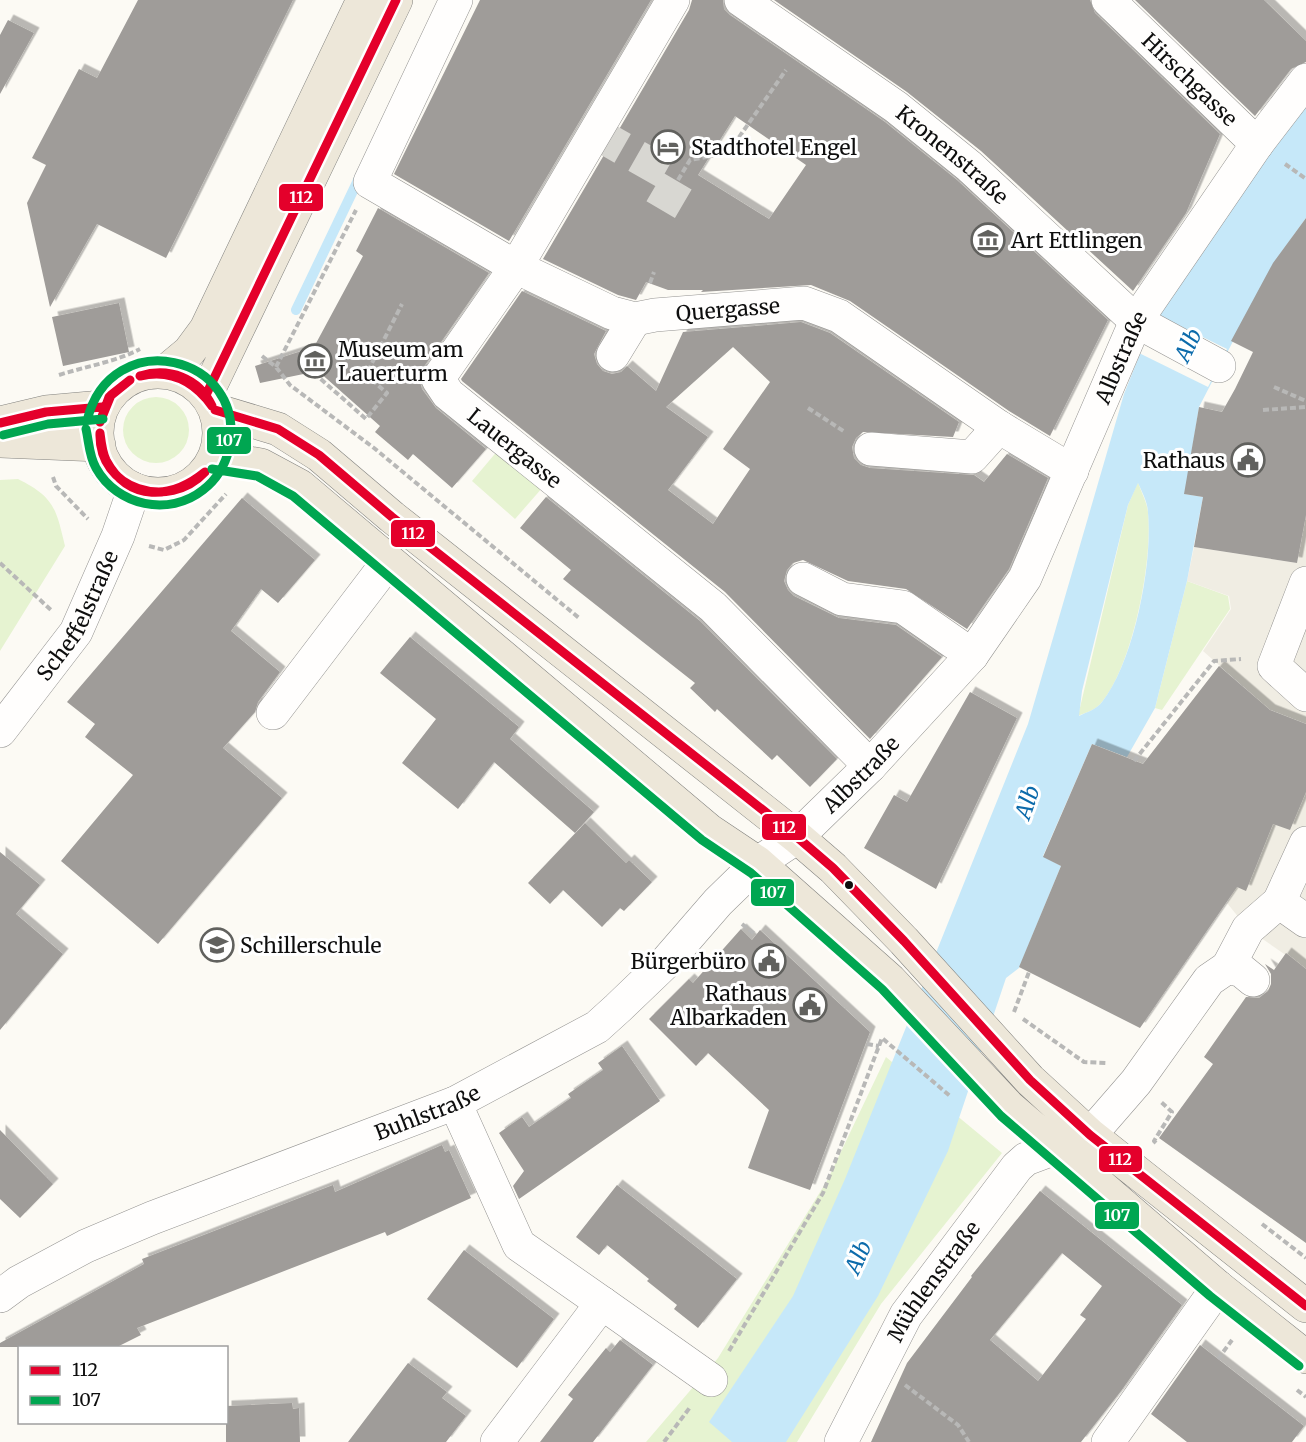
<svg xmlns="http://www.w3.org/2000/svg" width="1306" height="1442" viewBox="0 0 1306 1442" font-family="Merriweather,serif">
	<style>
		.green { fill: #e6f3d1 }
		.plaza { fill: #f0ede3 }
		.water { fill: #c6e8f9; fill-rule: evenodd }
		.pier { fill: #fcfaf4 }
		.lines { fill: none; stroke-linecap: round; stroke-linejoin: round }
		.stream { stroke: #c6e8f9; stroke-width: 10 }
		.building { fill: #9f9c99; fill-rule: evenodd; filter: url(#shadow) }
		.minor-tunnel { stroke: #d8d7d2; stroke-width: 33; stroke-dasharray: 33 16; stroke-linecap: butt }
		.minor-casing { stroke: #959492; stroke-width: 34 }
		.major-casing { stroke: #82827f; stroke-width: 34 }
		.path { stroke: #b8b8b7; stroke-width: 4; stroke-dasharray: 6 3; stroke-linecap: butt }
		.minor { stroke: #fffefd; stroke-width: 33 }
		.major { stroke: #ede7d9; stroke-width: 33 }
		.bus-1-casing { stroke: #fff; stroke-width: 14 }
		.bus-2-casing { stroke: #fff; stroke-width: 14 }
		.bus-1 { stroke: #e4002b; stroke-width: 9 }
		.bus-2 { stroke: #00a651; stroke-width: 9 }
		.bus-dot { fill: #0e0e0e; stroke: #fff; stroke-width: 2 }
		.labels { text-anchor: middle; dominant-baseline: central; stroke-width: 6; stroke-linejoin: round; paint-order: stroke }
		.street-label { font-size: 21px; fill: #0e0e0e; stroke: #fff }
		.poi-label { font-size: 21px; fill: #0e0e0e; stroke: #fff; text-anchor: start }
		.water-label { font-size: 22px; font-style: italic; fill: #0c6bab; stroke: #fff }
		.line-badge { stroke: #fff; stroke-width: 2 }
		.badge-label { font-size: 16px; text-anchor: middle; font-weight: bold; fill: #fff }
	</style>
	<defs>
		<filter id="shadow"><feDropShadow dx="5.5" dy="-5.5" stdDeviation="0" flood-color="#0004"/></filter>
	</defs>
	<rect width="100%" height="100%" fill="#fcfaf4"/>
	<path class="green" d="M123 430a33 33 0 1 1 66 0a33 33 0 1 1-66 0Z
		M499 449 543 487 515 519 472 481Z
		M18 479C54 497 56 508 65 546L0 651V480Z
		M1138 482C1141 492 1147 502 1148 512 1153 560 1133 665 1102 702 1096 710 1087 712 1078 716L1128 505Z
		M1187 581 1228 596 1230 609 1162 710 1155 708Z
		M886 1057 1002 1153 881 1304 797 1442H646L718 1358 828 1179Z"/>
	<path class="plaza" d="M1306 515V724L1253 703 1256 698 1203 651 1231 609 1229 596 1187 581 1194 547 1297 563Z
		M1306 792V969L1248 929 1227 903 1236 887 1246 890 1273 824Z"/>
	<path class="water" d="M1306 103V218L1273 264 1199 407 1185 494 1203 497 1187 581 1155 708 1127 757 1092 744 1043 856 1061 866 1019 968 1006 978 948 1151 878 1296 786 1442H732L709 1422 793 1296 845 1179 1028 724 1124 394 1156 314ZM1138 483C1142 492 1148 503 1148 513 1153 563 1134 662 1102 702 1097 709 1087 712 1079 716L1082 691 1128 505Z"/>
	<path class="pier" d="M1156 314 1227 349 1208 387 1139 353Z"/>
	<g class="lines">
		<path class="stream" d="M296 310 361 174"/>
	</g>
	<path class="building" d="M138 0H293L166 258 97 224 50 307 27 203 46 165 32 158 79 69 97 78Z
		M480 0H651L509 241 394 174Z
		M692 0H723L724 9 730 15 885 122 957 180 1108 320 1050 436 1009 411 850 301 811 285 701 292 703 290H668L646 282 636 300 618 295 543 259 689 10ZM735 116 806 165 769 219 698 175Z
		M774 0H1090L1095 13 1220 134 1186 213 1133 291 981 151 907 92Z
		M1135 0H1264L1306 41V62L1291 69 1255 116Z
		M8 20 34 33 0 94V35Z
		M378 208 489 273 423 368 419 378 422 389 436 408 486 449 452 488 413 454 408 460 375 432 380 426 318 371 260 383 255 366 314 347 363 256 356 251Z
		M1306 218V515L1297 563 1194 547 1203 497 1184 494 1199 407 1222 412 1235 389 1253 352 1231 341 1273 263Z
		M522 291 606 331 594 354 597 364 603 371 612 374 621 372 627 366 656 391 683 332 801 322 830 333 959 422 953 437 863 432 856 438 852 447 854 458 861 465 870 468 974 475 984 482 1007 454 1048 478 1009 569 967 629 906 589 848 581 803 560 793 563 787 570 784 581 788 590 794 596 839 618 896 625 942 657 870 739 725 592 462 381 461 379ZM733 347 770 382 723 449 750 469 713 524 668 490 708 437 666 407Z
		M119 303 129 352 63 366 52 317Z
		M546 497 700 621 837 759 810 787 777 755 772 760 717 709 715 712 690 688 695 683 563 579 571 570 520 528Z
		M242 498 315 560 278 603 261 589 231 631 280 672 258 702 255 712 223 748 282 798 158 944 61 861 133 775 85 737 95 724 67 702Z
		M410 637 519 727 510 739 594 812 575 833 494 762 458 809 402 763 436 719 380 673Z
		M1219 666 1270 710 1306 724V792L1290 830 1273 824 1246 891 1237 887 1140 1028 1019 967 1061 866 1043 857 1092 744 1143 764Z
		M970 692 1017 718 936 889 864 848 894 795 907 802Z
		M585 823 626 863 629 860 652 882 624 911 620 908 602 927 563 890 550 904 528 883Z
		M0 852 40 885 16 914 63 954 0 1030Z
		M741 929 752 940 760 930 870 1032 810 1190 748 1168 769 1110 708 1053 696 1066 649 1019 689 979 693 983Z
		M1286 953 1306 969V1243L1159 1138 1213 1064 1204 1057 1246 997 1259 998 1268 991 1271 984V974L1265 964 1274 970Z
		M622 1046 660 1101 519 1199 513 1186 524 1171 499 1133 522 1117 529 1127 571 1098 568 1094 603 1070 598 1063Z
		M0 1130 53 1184 20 1218 0 1199Z
		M442 1145 445 1152 449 1150 471 1198 387 1236 385 1232 137 1328 141 1335 117 1347H0V1343L144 1264 142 1259 333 1185 335 1192Z
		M617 1185 737 1279 698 1328 674 1309 677 1305 647 1281 649 1279 607 1245 599 1255 576 1237Z
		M1040 1191 1182 1305 1121 1391 1081 1442H871L907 1363 972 1277 971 1276ZM1062 1253 1102 1286 1080 1315 1086 1319 1038 1381 990 1340Z
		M464 1250 554 1319 517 1368 427 1299Z
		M620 1340 653 1365 593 1442H540L573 1399 568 1395 606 1348 610 1352Z
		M1200 1345 1304 1426 1292 1442H1187L1151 1414Z
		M408 1363 447 1392 442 1398 466 1416 446 1442H348Z
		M292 1403 293 1409 299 1408 300 1442H226V1406Z"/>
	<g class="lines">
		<path class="minor-tunnel" d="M594 132 678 180 654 221"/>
		<defs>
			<g id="minor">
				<path id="s1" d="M456 0 370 182 516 267 612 313 635 319 655 315 804 303 839 316 999 427 1072 471"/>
				<path id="s2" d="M673 0 516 267 438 379 448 394 713 607 870 766"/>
				<path id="s3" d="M741 0 896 107 969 166 1136 321 1219 366"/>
				<path id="s4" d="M1108 0 1257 144"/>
				<path d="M613 355 635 319"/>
				<path d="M871 449 972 457 999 427"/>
				<path d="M803 579 842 599 903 607 972 655"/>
				<path d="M1306 583 1274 666 1306 695"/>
				<path d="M273 713 388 562"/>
				<path id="s5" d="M0 731 76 632 118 536 134 489"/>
				<path d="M1279 902 1306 843"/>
				<path d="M1228 967 1248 929 1279 902 1306 921"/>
				<path d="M455 1103 519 1245 602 1303 497 1442"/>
				<path id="s6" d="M0 1296 19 1282 86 1246 152 1218 455 1103 597 1027 618 1008 666 962 718 902 758 863 797 837 870 766 972 655 1025 578 1136 321 1257 144 1306 80"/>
				<path d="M602 1303 711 1380"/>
				<path id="s7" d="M841 1442 906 1315 1017 1167 1026 1159 1090 1135 1136 1082 1209 980 1228 967 1242 971 1253 980"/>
				<path d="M1108 1442 1218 1287"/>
			</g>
			<path id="major" d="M165 372 189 352 206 329 363 0
				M97 433a61 61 0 1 1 122 0a61 61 0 1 1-122 0Z
				M206 395 396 0
				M215 410 278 429 319 455 392 517 797 837 833 868 904 941 1030 1080 1090 1135 1306 1306
				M0 423 46 412 102 407
				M0 441 99 445
				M214 457 261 465 300 486 710 831 758 863 890 980 1009 1107 1218 1287 1306 1357"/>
		</defs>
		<use href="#minor" class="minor-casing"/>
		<use href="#major" class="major-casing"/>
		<path class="path" d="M1285 164 1306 179
			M678 180 690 160 728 153 786 70
			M650 283 654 272
			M262 356 276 367 290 385 374 448 579 618
			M276 367 356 210
			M314 373 366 419 387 393 366 375 402 304
			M59 375C87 366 115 362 140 349
			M1274 387 1306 401
			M808 408 845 432
			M1263 410 1306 407
			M53 477 56 486 88 519
			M149 546 164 550 184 540 226 494
			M0 563 51 610
			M1134 761 1214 661 1241 659
			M742 924 756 935
			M1014 1012 1029 972
			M1023 1019 1084 1062 1107 1063
			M867 1044 879 1046
			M1156 1143 1154 1141 1172 1112 1161 1102
			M1262 1224 1306 1258
			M729 1351 823 1193 882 1038 950 1096
			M1218 1359 1232 1340
			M905 1385 958 1425 969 1442
			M1297 1390 1306 1397
			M664 1442 691 1406"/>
		<use href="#minor" class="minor"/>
		<use href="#major" class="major"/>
		<defs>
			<path id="bus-1" d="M140 376C169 367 199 378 212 406
				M140 376C170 369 194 381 212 406
				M206 395 396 0
				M215 410 278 429 319 455 392 517 797 837 833 868 904 941 1030 1080 1090 1135 1306 1306
				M100 422 109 397 130 380
				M100 422 111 395 130 380
				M0 423 46 412 102 407
				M100 433C101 441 102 452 106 460 129 503 172 499 205 472
				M100 433C98 490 169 511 205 472"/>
			<path id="bus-2" d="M86 429C89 442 89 456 96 468 117 506 169 517 203 490 216 480 225 466 229 449 249 354 110 323 87 421
				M3 435 48 424 103 419
				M212 469 257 476 293 496 702 840 751 873 882 989 1001 1116 1210 1296 1299 1366"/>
		</defs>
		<use href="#bus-1" class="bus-1-casing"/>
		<use href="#bus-2" class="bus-2-casing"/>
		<use href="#bus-1" class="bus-1"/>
		<use href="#bus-2" class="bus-2"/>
	</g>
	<defs>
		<symbol id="hotel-ring" viewBox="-11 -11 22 22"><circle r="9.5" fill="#fff" stroke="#61615e" stroke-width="1.5"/><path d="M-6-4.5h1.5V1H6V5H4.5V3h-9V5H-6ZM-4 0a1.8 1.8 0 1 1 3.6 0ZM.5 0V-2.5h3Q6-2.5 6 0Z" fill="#61615e"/></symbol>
		<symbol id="museum-ring" viewBox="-11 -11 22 22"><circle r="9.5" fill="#fff" stroke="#61615e" stroke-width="1.5"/><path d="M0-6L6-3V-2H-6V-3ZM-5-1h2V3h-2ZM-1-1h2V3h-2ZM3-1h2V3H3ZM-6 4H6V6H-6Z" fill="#61615e"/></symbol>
		<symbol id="civic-ring" viewBox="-11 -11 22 22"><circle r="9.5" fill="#fff" stroke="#61615e" stroke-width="1.5"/><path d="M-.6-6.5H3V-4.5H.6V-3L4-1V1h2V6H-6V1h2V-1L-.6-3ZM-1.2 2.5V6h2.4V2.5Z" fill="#61615e"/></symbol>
		<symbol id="school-ring" viewBox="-11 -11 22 22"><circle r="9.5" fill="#fff" stroke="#61615e" stroke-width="1.5"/><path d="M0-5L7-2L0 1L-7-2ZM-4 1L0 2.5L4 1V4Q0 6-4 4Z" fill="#61615e"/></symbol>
	</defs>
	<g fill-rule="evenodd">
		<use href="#hotel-ring" x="649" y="128" width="38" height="38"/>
		<use href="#museum-ring" x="969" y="221" width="38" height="38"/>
		<use href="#museum-ring" x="296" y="342" width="38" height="38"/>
		<use href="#civic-ring" x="1229" y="441" width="38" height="38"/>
		<use href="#school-ring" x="198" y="926" width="38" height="38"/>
		<use href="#civic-ring" x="750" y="942" width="38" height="38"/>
		<use href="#civic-ring" x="791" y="986" width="38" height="38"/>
	</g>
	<circle class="bus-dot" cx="849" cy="885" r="5"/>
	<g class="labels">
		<g class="street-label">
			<text stroke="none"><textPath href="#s4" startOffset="114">Hirschgasse</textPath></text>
			<text stroke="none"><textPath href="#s3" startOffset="262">Kronenstraße</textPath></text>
			<text stroke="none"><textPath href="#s1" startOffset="594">Quergasse</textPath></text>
			<text stroke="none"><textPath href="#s6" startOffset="1520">Albstraße</textPath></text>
			<text stroke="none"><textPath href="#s2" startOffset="550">Lauergasse</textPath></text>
			<text stroke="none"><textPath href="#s5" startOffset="140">Scheffelstraße</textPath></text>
			<text stroke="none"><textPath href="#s6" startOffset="1023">Albstraße</textPath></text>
			<text stroke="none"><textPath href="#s6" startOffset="466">Buhlstraße</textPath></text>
			<text stroke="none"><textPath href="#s7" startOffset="186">Mühlenstraße</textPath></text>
		</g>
		<g class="poi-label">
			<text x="691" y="147">Stadthotel Engel</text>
			<text x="1011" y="240">Art Ettlingen</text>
			<text x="338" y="349">Museum am<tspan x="338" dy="24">Lauerturm</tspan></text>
			<text x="1225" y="460" text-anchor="end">Rathaus</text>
			<text x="240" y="945">Schillerschule</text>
			<text x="746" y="961" text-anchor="end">Bürgerbüro</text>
			<text x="787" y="993" text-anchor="end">Rathaus<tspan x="787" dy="24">Albarkaden</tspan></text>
		</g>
		<g class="water-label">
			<text transform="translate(1188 345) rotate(-64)">Alb</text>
			<text transform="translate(1027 802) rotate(-71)">Alb</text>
			<text transform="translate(858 1257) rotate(-65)">Alb</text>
		</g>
	</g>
	<g class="line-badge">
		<rect x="278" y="183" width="46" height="29" rx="6" fill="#e4002b"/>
		<rect x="206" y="426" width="46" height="29" rx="6" fill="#00a651"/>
		<rect x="390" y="519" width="46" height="29" rx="6" fill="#e4002b"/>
		<rect x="761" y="813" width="46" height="28" rx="6" fill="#e4002b"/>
		<rect x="750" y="878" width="45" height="29" rx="6" fill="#00a651"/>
		<rect x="1098" y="1145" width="45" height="28" rx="6" fill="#e4002b"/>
		<rect x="1094" y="1201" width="46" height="29" rx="6" fill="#00a651"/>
	</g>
	<g class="badge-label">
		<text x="301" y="203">112</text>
		<text x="229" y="446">107</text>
		<text x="413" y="539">112</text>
		<text x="784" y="833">112</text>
		<text x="773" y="898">107</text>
		<text x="1120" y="1165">112</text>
		<text x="1117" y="1221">107</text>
	</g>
	<rect x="18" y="1346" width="210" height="78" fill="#ffffff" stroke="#9f9f9f" stroke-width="1.5"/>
	<rect x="30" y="1366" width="30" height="9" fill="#e4002b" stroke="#9f9f9f" stroke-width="1.5"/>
	<text x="72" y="1376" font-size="18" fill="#0e0e0e">112</text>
	<rect x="30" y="1396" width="30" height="9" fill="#00a651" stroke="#9f9f9f" stroke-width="1.5"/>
	<text x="72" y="1406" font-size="18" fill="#0e0e0e">107</text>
</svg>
